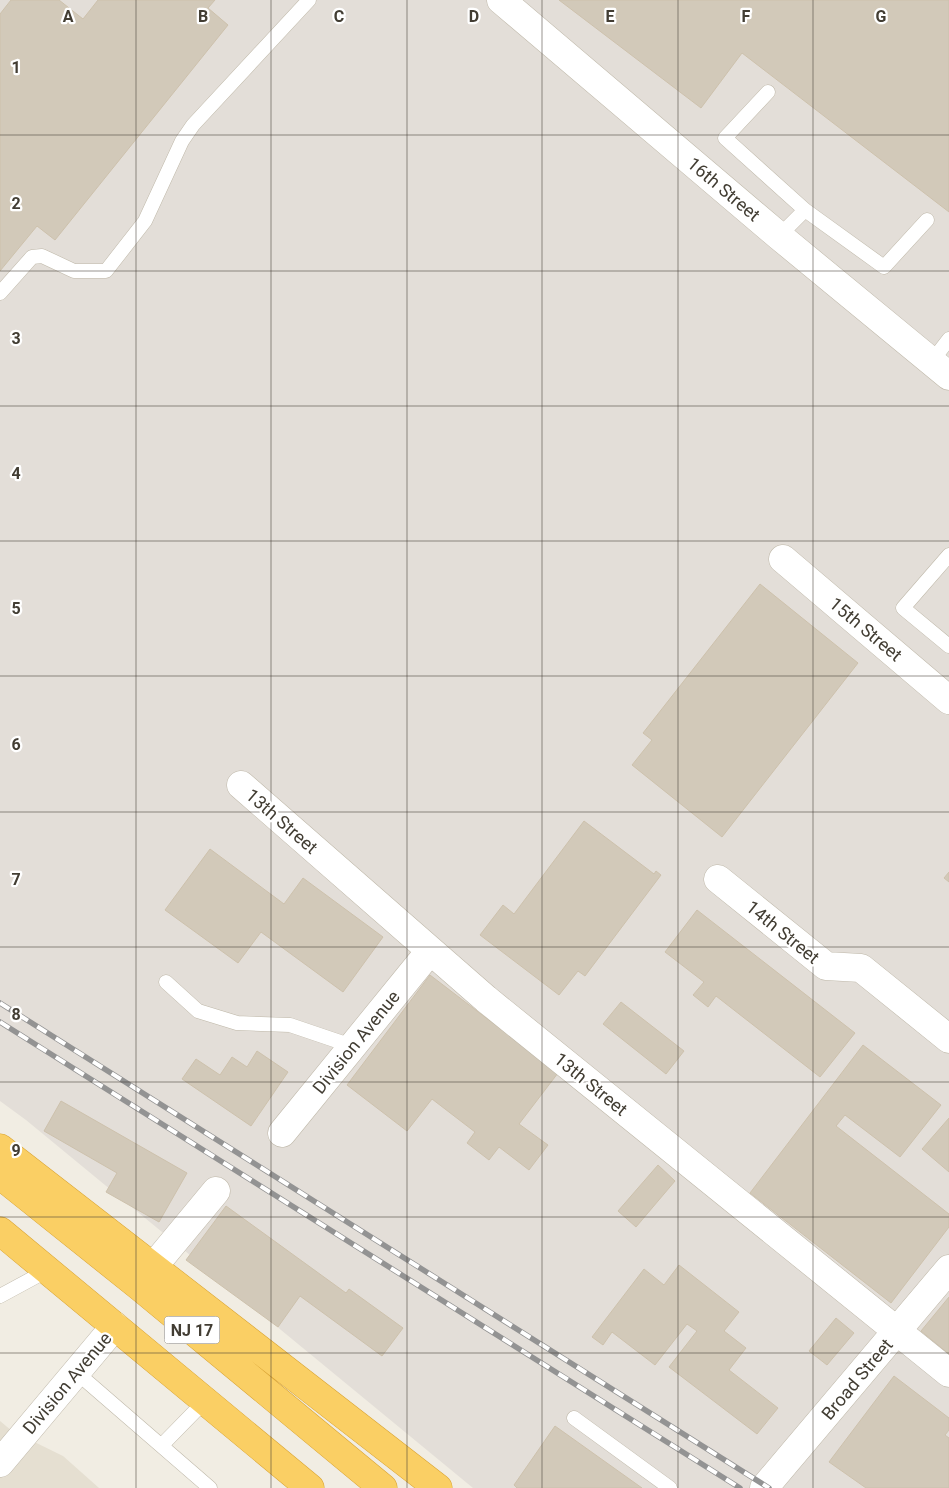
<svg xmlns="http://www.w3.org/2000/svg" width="949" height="1488" viewBox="0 0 949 1488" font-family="Roboto,sans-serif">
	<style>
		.residential { fill: #e5dfd1 }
		.industrial { fill: #e3ded8 }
		.building { fill: #d2c9b9; stroke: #cdc1ac }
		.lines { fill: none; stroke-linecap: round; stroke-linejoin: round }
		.lane-casing { stroke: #bfb8a9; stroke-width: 15 }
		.street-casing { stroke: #bfb8a9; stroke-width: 29 }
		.highway-casing { stroke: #d9a435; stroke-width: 29 }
		.lane { stroke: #fff; stroke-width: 14 }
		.street { stroke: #fff; stroke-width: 28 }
		.highway { stroke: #facf64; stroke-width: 28 }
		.rail-casing { stroke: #939393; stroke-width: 5.5 }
		.rail { stroke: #fff; stroke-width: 4; stroke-dasharray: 11; stroke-linecap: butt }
		.grid { fill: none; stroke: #423d33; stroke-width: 1; stroke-opacity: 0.55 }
		.labels { text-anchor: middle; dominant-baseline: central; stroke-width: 4.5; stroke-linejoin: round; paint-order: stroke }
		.shield { fill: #fff; stroke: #7b7770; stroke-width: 1 }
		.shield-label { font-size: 16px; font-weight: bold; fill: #423d33 }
		.street-label { font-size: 18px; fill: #423d33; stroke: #fff }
		.grid-label { font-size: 16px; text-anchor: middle; font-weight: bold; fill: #423d33; stroke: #fff; stroke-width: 4.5; stroke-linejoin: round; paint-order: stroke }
	</style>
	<rect width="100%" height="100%" fill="#f1ede3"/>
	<path class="residential" d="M0 1421 12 1431 63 1456 99 1488H0Z"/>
	<path class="industrial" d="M0 0H949V1488H473L26 1120 0 1101Z"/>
	<path class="building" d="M11 0H59L83 19 98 0H215L208 8 228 25 55 240 37 226 0 271V14Z
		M559 0H949V212L742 53 701 108Z
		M760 584 858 663 722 837 632 765 652 740 643 733Z
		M584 821 654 874 656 871 661 875 585 976 578 971 559 995 480 935 503 905 514 914Z
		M210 849 284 904 303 878 383 937 343 992 261 932 238 963 165 910Z
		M949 872V882L944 878Z
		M697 910 855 1033 820 1077 716 996 708 1007 693 995 704 982 665 952Z
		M430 975 558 1073 519 1124 548 1145 529 1170 499 1147 489 1160 467 1143 475 1132 432 1099 407 1131 347 1085Z
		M621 1002 684 1051 666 1074 603 1024Z
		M863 1045 941 1105 900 1157 845 1115 836 1126 949 1214V1227L891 1303 750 1193Z
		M257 1051 288 1072 251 1126 182 1079 196 1059 220 1075 232 1057 247 1067Z
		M61 1101 187 1173 159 1222 106 1192 117 1173 44 1131Z
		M949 1118V1172L922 1149Z
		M658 1165 675 1181 636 1227 618 1211Z
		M226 1206 346 1293 349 1289 403 1328 382 1356 300 1296 278 1327 186 1260Z
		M679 1265 739 1312 724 1331 746 1348 729 1370 778 1408 757 1434 669 1367 697 1331 687 1324 655 1365 612 1332 603 1345 592 1337 644 1269 664 1285Z
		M949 1297V1354L921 1331Z
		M836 1318 854 1333 827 1365 809 1351Z
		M894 1376 949 1418V1430L945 1435 949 1438V1488H866L829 1462Z
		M555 1426 642 1488H517L514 1485Z"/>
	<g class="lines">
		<defs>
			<path id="lane" d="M768 92 725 138 805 210 884 267 927 220
				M779 236 805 210
				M0 293 32 257 42 256 74 271H106L145 221 182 141 193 125 309 0
				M932 361 949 339
				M949 555 903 608 949 646
				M166 982 198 1011 237 1023 290 1025 352 1046
				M0 1296 48 1270
				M76 1372 210 1488
				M574 1418 670 1488
				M162 1445 205 1401"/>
			<path id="street" d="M501 0 779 236 949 376
				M783 559 949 700
				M241 785 486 999 949 1373
				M718 879 826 966 861 968 949 1039
				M282 1133 430 951
				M153 1267 216 1191
				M0 1463 115 1326
				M764 1488 949 1269"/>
			<path id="highway" d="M0 1148 438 1488
				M0 1175 140 1287 383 1488
				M0 1231 310 1488"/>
		</defs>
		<use href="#lane" class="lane-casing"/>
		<use href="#street" class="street-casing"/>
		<use href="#highway" class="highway-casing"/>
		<use href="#lane" class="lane"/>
		<use href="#street" class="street"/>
		<use href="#highway" class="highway"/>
		<defs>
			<path id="rail" d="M0 1003 769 1488
				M0 1022 740 1488"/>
		</defs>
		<use href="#rail" class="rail-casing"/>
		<use href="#rail" class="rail"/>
	</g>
	<path class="grid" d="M136 0V1488M271 0V1488M407 0V1488M542 0V1488M678 0V1488M813 0V1488M0 135H949M0 271H949M0 406H949M0 541H949M0 676H949M0 812H949M0 947H949M0 1082H949M0 1217H949M0 1353H949"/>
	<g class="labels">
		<rect class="shield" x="164.5" y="1316.5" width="55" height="27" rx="4"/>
		<g class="shield-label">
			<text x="192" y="1330">NJ 17</text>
		</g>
		<g class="street-label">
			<text transform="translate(724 189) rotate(40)">16th Street</text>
			<text transform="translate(866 629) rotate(40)">15th Street</text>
			<text transform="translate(282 821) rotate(41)">13th Street</text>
			<text transform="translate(783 932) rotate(39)">14th Street</text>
			<text transform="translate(356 1042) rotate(-51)">Division Avenue</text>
			<text transform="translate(591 1084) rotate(39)">13th Street</text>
			<text transform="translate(857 1379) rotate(-50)">Broad Street</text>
			<text transform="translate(67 1383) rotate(-50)">Division Avenue</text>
		</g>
	</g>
	<g class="grid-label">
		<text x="68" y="22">A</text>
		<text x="203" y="22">B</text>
		<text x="339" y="22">C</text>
		<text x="474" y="22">D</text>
		<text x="610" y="22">E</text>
		<text x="746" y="22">F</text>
		<text x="881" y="22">G</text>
		<text x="16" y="73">1</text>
		<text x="16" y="209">2</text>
		<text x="16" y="344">3</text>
		<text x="16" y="479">4</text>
		<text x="16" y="614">5</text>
		<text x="16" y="750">6</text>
		<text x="16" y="885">7</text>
		<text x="16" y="1020">8</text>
		<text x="16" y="1156">9</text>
	</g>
</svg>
